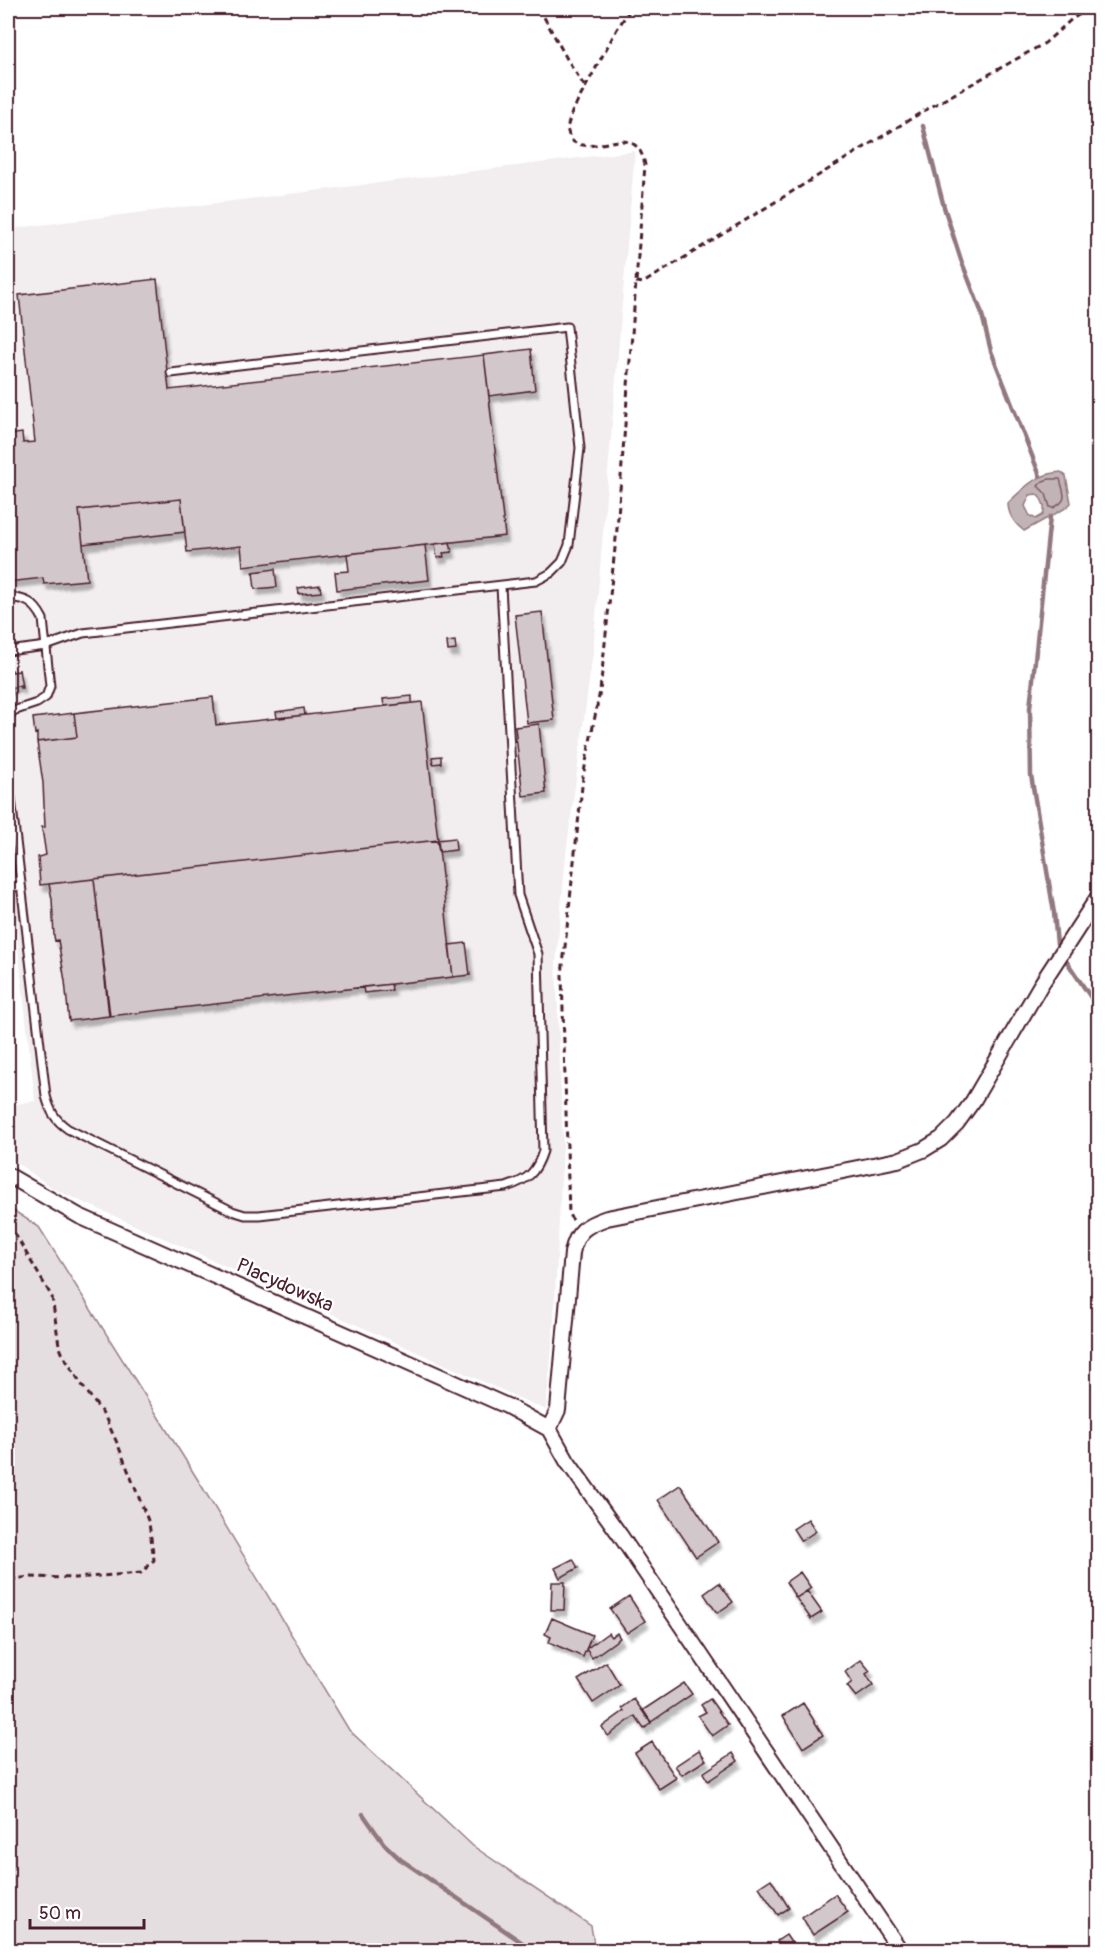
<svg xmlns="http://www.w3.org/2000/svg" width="1106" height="1958" viewBox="0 0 1106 1958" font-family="Pangolin,sans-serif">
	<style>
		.built { fill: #f2eeef }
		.green { fill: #e5dee0; stroke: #987e86; stroke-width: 1.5 }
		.water { fill: #c1b3b6; stroke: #91787e; stroke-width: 1.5; fill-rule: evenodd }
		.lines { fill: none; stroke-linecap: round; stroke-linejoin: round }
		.shore { stroke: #7a5a63; stroke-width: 1.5 }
		.stream { stroke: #91787e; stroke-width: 4.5 }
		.building { fill: #d2c7cb; stroke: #4a1f2b; stroke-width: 1.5; filter: url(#shadow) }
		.service-casing { stroke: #4a1f2b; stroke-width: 11 }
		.minor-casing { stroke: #4a1f2b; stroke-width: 18 }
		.path { stroke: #4a1f2b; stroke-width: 3; stroke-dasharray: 6 4.5; stroke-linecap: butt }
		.service { stroke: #fff; stroke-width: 7 }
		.minor { stroke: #fff; stroke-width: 14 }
		.labels { text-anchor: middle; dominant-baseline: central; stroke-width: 4.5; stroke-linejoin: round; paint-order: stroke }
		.street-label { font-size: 20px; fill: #4a1f2b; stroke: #fff }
	</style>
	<defs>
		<filter id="shadow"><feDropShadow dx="3.5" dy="6" stdDeviation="1.5" flood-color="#0004"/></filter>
	</defs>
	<rect width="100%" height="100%" fill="#fff"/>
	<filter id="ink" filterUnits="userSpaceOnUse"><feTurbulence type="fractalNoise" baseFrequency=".0167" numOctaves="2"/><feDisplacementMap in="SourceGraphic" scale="12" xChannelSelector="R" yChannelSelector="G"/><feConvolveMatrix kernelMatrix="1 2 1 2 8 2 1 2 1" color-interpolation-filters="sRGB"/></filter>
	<g filter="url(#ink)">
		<path class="built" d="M635 151 593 652 566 855 556 963 563 1144 553 1338 546 1410 54 1189 8 1157V1105L35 1101 8 857V229Z"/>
		<path class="green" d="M8 1207 39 1227 198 1480 349 1730 473 1846 591 1926 595 1950H8Z"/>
		<path class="water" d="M1061 472 1066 476 1071 503 1066 508 1024 531C1015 524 1008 514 1008 503 1026 486 1036 474 1061 472ZM1036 494C1043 499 1046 508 1043 515L1036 519 1030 516 1025 506 1030 495Z"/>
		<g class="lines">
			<path class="shore" d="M1049 479H1060C1064 495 1069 500 1053 508L1050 507 1046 494 1038 486 1043 481Z"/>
			<path class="stream" d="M923 126 944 207 961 260 981 311 991 351 1040 476
				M1050 517 1030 708 1031 775 1054 913 1057 944
				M1067 962 1098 1008
				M363 1814 384 1844 400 1859 533 1950"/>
		</g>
		<path class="building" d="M157 279 169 390 484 355 505 536 243 566 241 546 187 552 181 499 79 510 87 580 44 584 43 578 8 582V435L22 433 23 443 35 442 19 295Z
			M531 349 535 390 489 396 484 355Z
			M181 499 185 532 83 544 79 510Z
			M450 542 452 552 443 553 444 557 437 558 435 544Z
			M425 545 429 580 337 590 335 572 349 571 347 554Z
			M275 569 277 587 255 589 253 572Z
			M320 585 321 592 299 594 298 588Z
			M542 612 554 720 527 723 515 615Z
			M455 641 456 650 448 651 447 642Z
			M19 669 22 688H20V685L8 689V670H12V672L19 671Z
			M412 696V703L384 706 383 699Z
			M213 697 216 725 422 702 438 840 40 885 38 857 46 855 43 835 42 827H45L43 783 37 742 77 737 74 713Z
			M304 708 305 715 277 718 276 712Z
			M74 713 77 737 37 742V733L35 734 33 718Z
			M539 724 546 793 523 796 515 727Z
			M441 756V763L433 764 432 757Z
			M455 838 456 850 439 852 437 840Z
			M438 840 453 977 110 1016 94 879Z
			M94 879 109 1016 69 1021 65 981 58 940 55 941 54 936 52 899 49 884Z
			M466 943 470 975 453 977 449 945Z
			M391 984 392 990 364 993 363 987Z
			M680 1485 718 1542 696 1557 658 1500Z
			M808 1519 816 1531 801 1541 793 1529Z
			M573 1559 578 1568 560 1578 555 1568Z
			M800 1572 811 1588 796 1598 786 1582Z
			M552 1582H565L564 1610H551Z
			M719 1583 733 1602 717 1613 704 1594Z
			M807 1591 822 1612 811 1619 796 1598Z
			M629 1596 645 1621 627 1633 610 1609Z
			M552 1618 592 1635 583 1657 549 1642 551 1637 545 1634Z
			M608 1633 611 1637 617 1633 620 1638 592 1658 586 1649Z
			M861 1660 870 1671 866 1674 873 1685 856 1697 847 1686 852 1682 845 1672Z
			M606 1662 620 1685 593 1703 578 1680Z
			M684 1683 692 1694 651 1722 643 1710Z
			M634 1699 651 1723 644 1729 635 1716 608 1736 602 1727 624 1711 622 1708Z
			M710 1699 728 1725 712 1736 698 1716 706 1712 701 1705Z
			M803 1703 823 1735 803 1748 783 1716Z
			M652 1742 676 1778 659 1789 635 1753Z
			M699 1750 706 1760 682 1775 675 1766Z
			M733 1753 738 1761 708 1781 703 1773Z
			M771 1879 789 1908 778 1915 759 1887Z
			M835 1894 848 1912 813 1935 802 1917Z
			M786 1935 796 1950H783L777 1941Z"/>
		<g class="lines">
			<defs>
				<path id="service" d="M8 598C25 597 35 603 43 619L50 686 46 697 37 703 13 711 8 719
					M8 651 46 646 83 633 536 581 551 573 562 562 569 545 580 448 567 327 171 373
					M8 773 46 1096C50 1111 55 1120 68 1129L232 1211 245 1215H259L506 1187C528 1180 536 1173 543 1151L538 954 518 895 501 586
					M8 888 20 886"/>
				<path id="minor" d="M8 1175 79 1216 507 1406 549 1429
					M549 1429 558 1410 572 1253C576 1231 586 1225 607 1218L898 1160 923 1150 941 1139 957 1123 973 1101 1040 986 1098 897
					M549 1429 567 1461 620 1535 900 1950"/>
			</defs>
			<use href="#service" class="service-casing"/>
			<use href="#minor" class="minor-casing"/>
			<path class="path" d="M539 8 567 59 585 87
				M636 282 643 283 922 112 1045 43 1072 19 1090 8
				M573 1220 569 1215 562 975 583 777 600 691 617 529 645 165C635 116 594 161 570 139L567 128 572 112 617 29 631 8
				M8 1225 15 1234 52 1297 59 1345 63 1355 80 1382 105 1417 118 1445 149 1523 154 1560 141 1573 75 1578 29 1577 8 1580"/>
			<use href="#service" class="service"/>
			<use href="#minor" class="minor"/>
		</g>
	</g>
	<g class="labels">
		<g class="street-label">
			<text transform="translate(285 1285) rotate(24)">Placydowska</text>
		</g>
	</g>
	<rect width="1106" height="1958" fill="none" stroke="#fff" stroke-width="30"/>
	<rect x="15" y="15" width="1076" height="1928" fill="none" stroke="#4a1f2b" stroke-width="2" filter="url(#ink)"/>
	<path d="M30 1919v9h114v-9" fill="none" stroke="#4a1f2b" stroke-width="3"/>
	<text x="39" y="1919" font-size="18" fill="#4a1f2b" stroke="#ffffff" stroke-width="4.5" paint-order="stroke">50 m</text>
</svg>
